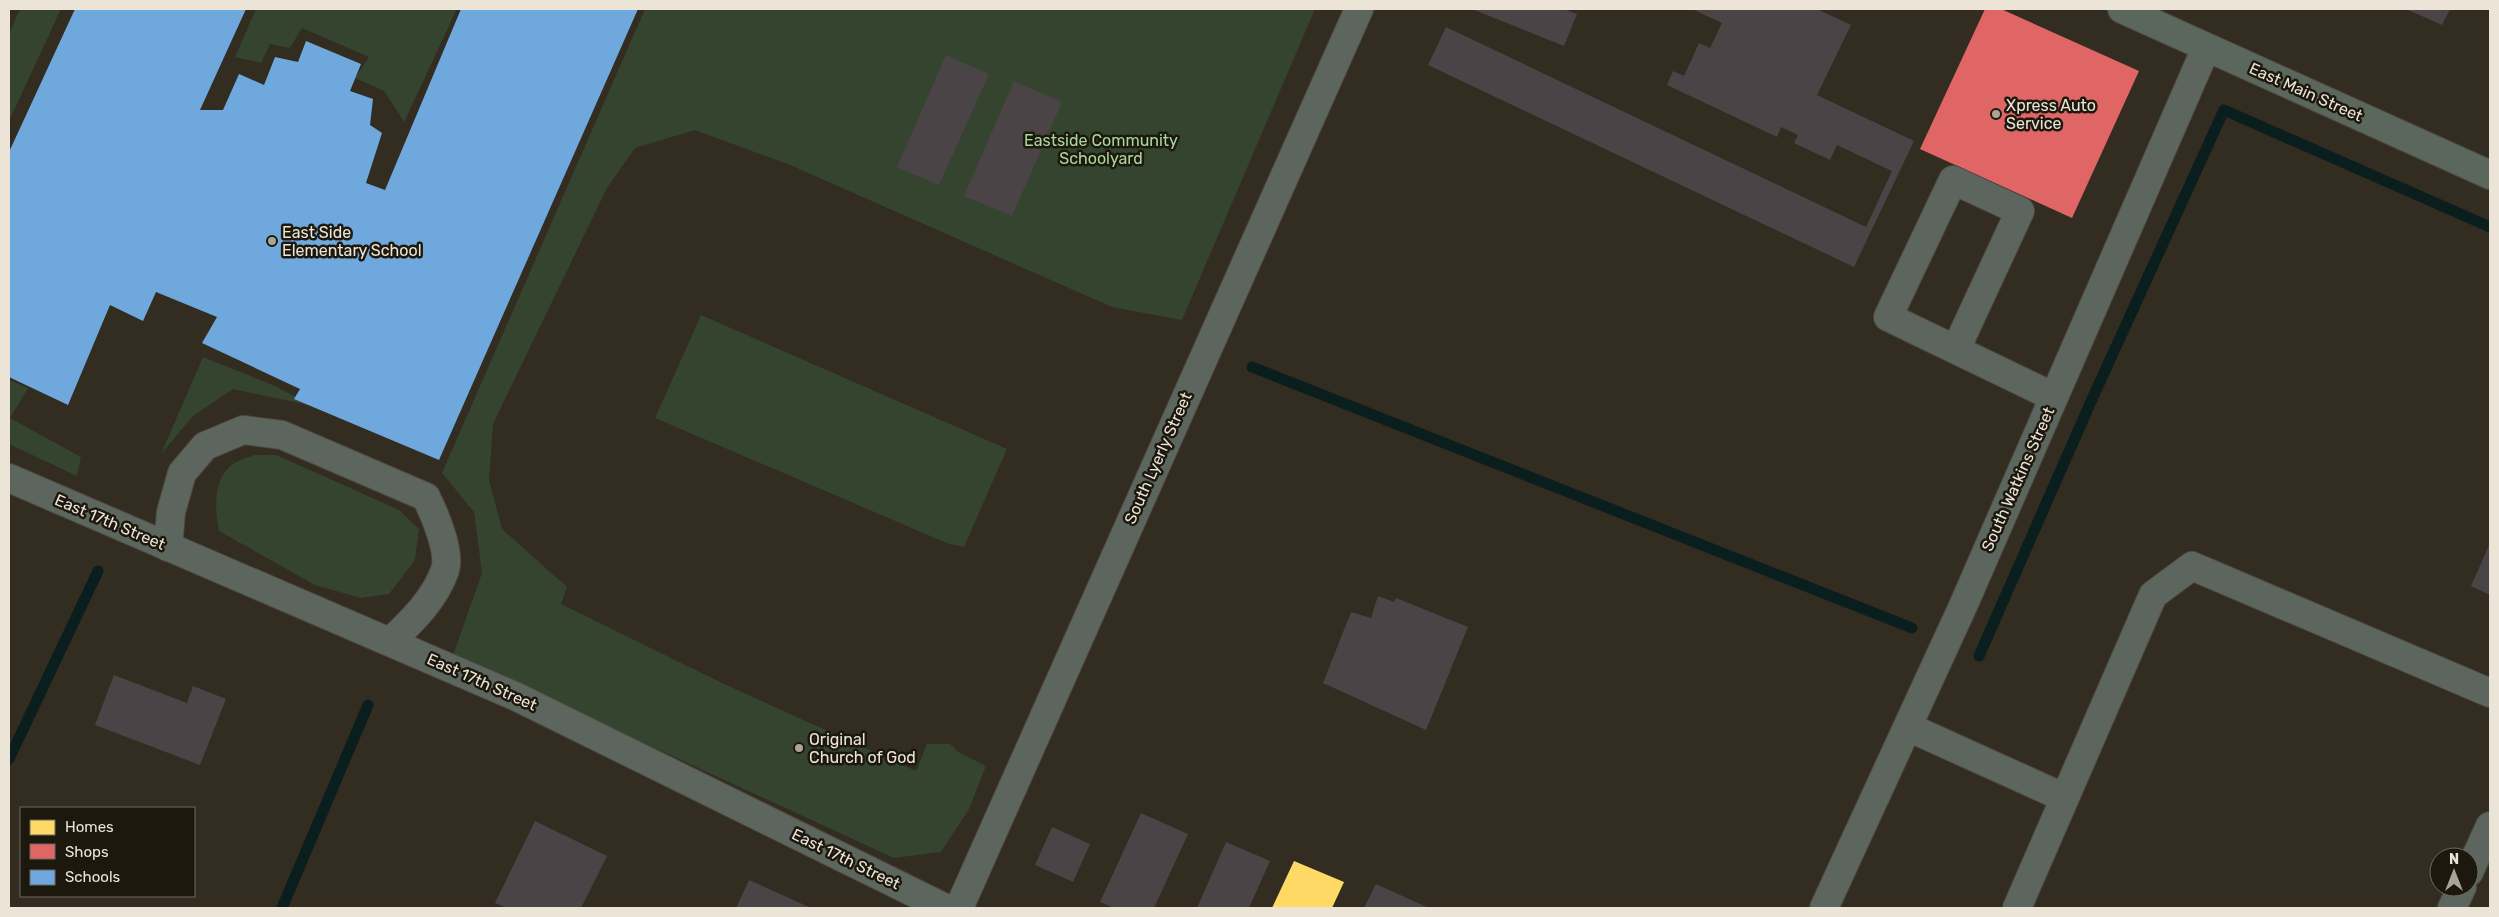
<svg xmlns="http://www.w3.org/2000/svg" width="2499" height="917" viewBox="0 0 2499 917" font-family="Rubik,sans-serif">
	<style>
		.green { fill: #35442e }
		.homes { fill: #ffd966 }
		.shops { fill: #e06666 }
		.schools { fill: #6fa8dc }
		.lines { fill: none; stroke-linecap: round; stroke-linejoin: round }
		.stream { stroke: #0b1e1e; stroke-width: 11 }
		.building { fill: #4a4447 }
		.minor-casing { stroke: #4e4940; stroke-width: 30 }
		.major-casing { stroke: #4e4940; stroke-width: 30 }
		.minor { stroke: #5c665f; stroke-width: 28 }
		.major { stroke: #5b665c; stroke-width: 28 }
		.poi-dot { fill: #aaa497; stroke: #1d180e; stroke-width: 2 }
		.labels { text-anchor: middle; dominant-baseline: central; stroke-width: 5; stroke-linejoin: round; paint-order: stroke }
		.street-label { font-size: 16px; fill: #ebe4d7; stroke: #1d180e }
		.poi-label { font-size: 16px; fill: #ebe4d7; stroke: #1d180e; text-anchor: start }
		.park-label { font-size: 16px; fill: #a7d89b; stroke: #1d180e }
	</style>
	<rect width="100%" height="100%" fill="#322c21"/>
	<path class="green" d="M20 9H61L9 121V34Z
		M256 9H457L404 122 384 91 355 78 369 57 302 28 290 48 270 44 261 63 235 57Z
		M645 9H1315L1182 320 1112 307 790 165 695 130 635 148 607 188 493 424 489 480 502 529 567 587 561 604 722 683 916 771 927 744H950L958 752 986 766 969 809 941 852 894 858 453 655 482 573 474 512 442 473Z
		M701 315 1007 449 964 547 949 544 655 418Z
		M203 357 275 386 313 406 233 389 193 416 161 454Z
		M9 380 28 388 10 418 81 457 77 476 9 444Z
		M254 455H276L319 474 399 510 419 529 415 560 389 594 361 598 315 585 219 531C215 512 213 482 229 467 235 461 247 458 254 455Z"/>
	<path class="homes" d="M1294 861 1344 882 1332 908H1272Z"/>
	<path class="shops" d="M1985 9H2001L2139 71 2072 218 1920 149Z"/>
	<path class="schools" d="M75 9H246L200 110H223L239 74 264 85 275 57 298 62 306 41 361 64 350 91 373 99 370 125 382 133 366 183 385 190 461 9H638L439 460 294 399 300 389 202 343 217 317 156 292 143 321 110 305 68 405 9 377V152Z"/>
	<g class="lines">
		<path class="stream" d="M1252 367 1912 628
			M1979 656 2093 397 2224 110 2490 227
			M9 759 98 571
			M282 908 368 705"/>
	</g>
	<path class="building" d="M1472 9H1563L1577 14 1564 46Z
		M1692 9H1817L1851 25 1817 95 1914 141 1854 267 1428 65 1446 27 1866 227 1892 171 1837 145 1830 160 1794 143 1798 135 1781 127 1777 137 1667 85 1673 71 1684 76 1699 43 1710 48 1722 23Z
		M2409 9H2450L2442 25 2408 10Z
		M946 55 989 74 939 185 897 167Z
		M1014 81 1062 102 1012 216 964 196Z
		M2490 543V595L2471 586Z
		M1378 596 1394 602 1396 598 1468 627 1426 730 1323 683 1351 612 1371 618Z
		M114 675 187 703 193 686 226 699 200 765 95 725Z
		M1141 813 1188 834 1154 908H1114L1100 902Z
		M535 821 607 856 581 908H507L495 903Z
		M1052 827 1090 844 1073 882 1035 865Z
		M1226 842 1270 861 1249 908H1197Z
		M749 880 811 908H736Z
		M1376 884 1429 908H1364Z"/>
	<g class="lines">
		<defs>
			<path id="minor" d="M1956 349 2020 211 1953 180 1888 317 2054 397
				M9 478 517 697 945 908
				M168 547 171 512 182 473 205 446 243 430 282 435 426 497C434 513 451 552 445 570 435 599 412 621 390 642
				M1908 727 2065 798
				M2469 872 2490 826
				M959 908 1359 9
				M1824 908 1963 606 2206 48
				M2017 908 2153 595 2192 566 2490 693
				M2452 908 2462 887"/>
			<path id="major" d="M2122 9 2490 175"/>
		</defs>
		<use href="#minor" class="minor-casing"/>
		<use href="#major" class="major-casing"/>
		<use href="#minor" class="minor"/>
		<use href="#major" class="major"/>
	</g>
	<g class="poi-dot">
		<circle cx="1996" cy="114" r="5"/>
		<circle cx="272" cy="241" r="5"/>
		<circle cx="799" cy="748" r="5"/>
	</g>
	<g class="labels">
		<g class="street-label">
			<text transform="translate(2306 92) rotate(24)">East Main Street</text>
			<text transform="translate(1158 458) rotate(-66)">South Lyerly Street</text>
			<text transform="translate(2018 479) rotate(-66)">South Watkins Street</text>
			<text transform="translate(110 522) rotate(23)">East 17th Street</text>
			<text transform="translate(482 682) rotate(24)">East 17th Street</text>
			<text transform="translate(846 859) rotate(26)">East 17th Street</text>
		</g>
		<g class="poi-label">
			<text x="2006" y="105">Xpress Auto<tspan x="2006" dy="18">Service</tspan></text>
			<text x="282" y="232">East Side<tspan x="282" dy="18">Elementary School</tspan></text>
			<text x="809" y="739">Original<tspan x="809" dy="18">Church of God</tspan></text>
		</g>
		<g class="park-label">
			<text x="1101" y="140">Eastside Community<tspan x="1101" dy="18">Schoolyard</tspan></text>
		</g>
	</g>
	<rect width="2499" height="917" fill="none" stroke="#ebe4d7" stroke-width="20"/>
	<rect x="20" y="807" width="175" height="90" fill="#1d180e" stroke="#6f6a5e"/>
	<rect x="30" y="820" width="25" height="15" fill="#ffd966" stroke="#6f6a5e"/>
	<text x="65" y="832" font-size="15" fill="#ebe4d7">Homes</text>
	<rect x="30" y="844" width="25" height="15" fill="#e06666" stroke="#6f6a5e"/>
	<text x="65" y="857" font-size="15" fill="#ebe4d7">Shops</text>
	<rect x="30" y="870" width="25" height="15" fill="#6fa8dc" stroke="#6f6a5e"/>
	<text x="65" y="882" font-size="15" fill="#ebe4d7">Schools</text>
	<g transform="translate(2454 872)"><circle r="24" fill="#1d180e" stroke="#6f6a5e"/>
	<path d="M0-4L9 19L0 12L-9 19Z" fill="#aaa497"/>
	<text y="-8" font-size="14" font-weight="bold" text-anchor="middle" fill="#ebe4d7">N</text>
	</g>
</svg>
